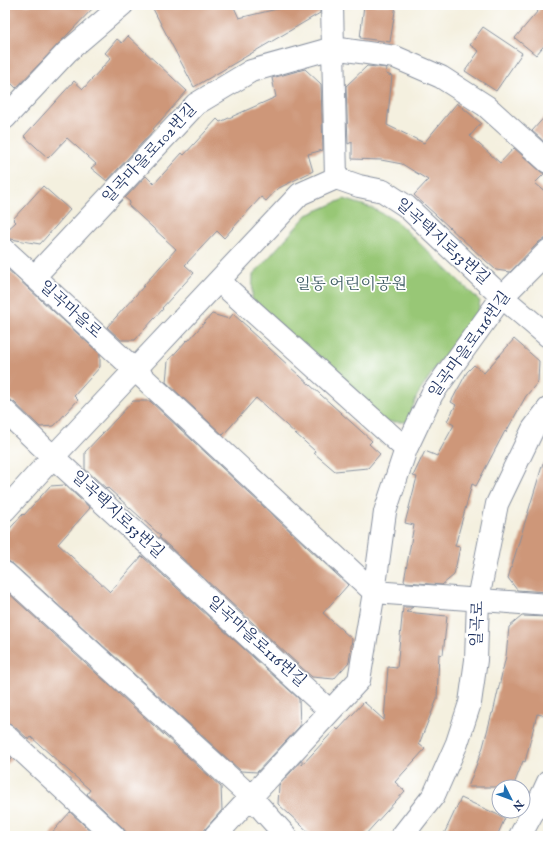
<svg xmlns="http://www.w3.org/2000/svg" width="553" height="841" viewBox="0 0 553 841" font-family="'IM FELL English','Noto Serif KR',serif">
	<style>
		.green { fill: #98c776; stroke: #5a7b6a }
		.building { fill: #ce9779 }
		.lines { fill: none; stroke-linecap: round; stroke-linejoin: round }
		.minor-casing { stroke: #88909e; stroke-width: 24 }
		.minor { stroke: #fff; stroke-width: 22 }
		.labels { text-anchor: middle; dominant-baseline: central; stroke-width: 3.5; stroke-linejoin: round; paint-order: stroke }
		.street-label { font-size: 16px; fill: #1b2f5e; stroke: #fff }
		.park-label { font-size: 16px; fill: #405d65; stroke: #fff }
	</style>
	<rect width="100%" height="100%" fill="#fff"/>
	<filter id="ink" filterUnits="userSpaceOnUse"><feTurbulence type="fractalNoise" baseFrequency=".025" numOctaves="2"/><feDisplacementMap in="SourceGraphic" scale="8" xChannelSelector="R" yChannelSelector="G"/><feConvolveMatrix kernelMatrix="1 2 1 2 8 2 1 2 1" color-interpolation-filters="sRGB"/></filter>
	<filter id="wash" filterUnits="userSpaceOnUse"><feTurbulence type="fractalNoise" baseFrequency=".012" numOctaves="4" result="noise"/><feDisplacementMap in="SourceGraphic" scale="16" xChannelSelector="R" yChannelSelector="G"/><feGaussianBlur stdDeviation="0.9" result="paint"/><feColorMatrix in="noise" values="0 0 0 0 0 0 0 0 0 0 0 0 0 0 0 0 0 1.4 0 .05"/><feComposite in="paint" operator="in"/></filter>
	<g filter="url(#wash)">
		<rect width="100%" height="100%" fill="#f4f0df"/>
		<path class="green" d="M344 199 372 208 396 221 480 301 477 317 439 362 417 396 407 422H385L252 299 253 275 307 215Z"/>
		<g id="blocks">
			<path class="building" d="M5 5H96L16 88 5 77Z
				M151 5H233L239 18 294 5H320V13L194 87Z
				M364 5H396L390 42 360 38Z
				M543 5H548V41L536 55 515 38Z
				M483 27 522 53 496 91 465 71 479 51 470 45Z
				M128 36 187 91 153 129 154 130 107 181 91 168 96 164 67 138 48 158 24 136 74 81 83 89 111 58 105 53 117 39 122 43Z
				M367 66 387 68 386 74 392 76 387 125 424 143 457 103 481 123 470 136 500 163 514 148 540 171 544 174 535 183 548 194V239H544L539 242 510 272 496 270 414 195 428 180 402 164 381 160 352 159V142L348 144 346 86Z
				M305 69 321 84 323 150 308 154 313 171 277 189 266 201 261 197 224 238 217 231 185 265 194 273 162 308 163 309 135 340H121L107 327 144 286V285L176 249 128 205 130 202 125 198 146 176 154 184 182 153 184 155 217 119 220 122 276 97 272 78Z
				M548 113V145L532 131Z
				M43 186 70 210 40 244 5 238V232L16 222 13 219Z
				M5 267 100 354V367L74 396 78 400 54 426 40 427 14 402 8 399H5Z
				M212 314 229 319 233 314 249 328 248 329 372 441 369 444 380 454 368 468 335 471 314 453 315 451 256 398 223 435 166 382 168 361 187 340 188 341Z
				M514 339 539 361 538 382 526 396 506 432 505 431 476 486 472 484 455 546 460 547 454 575 442 585 406 582 404 581 414 525 405 523 417 477 413 476 425 451 437 456 454 425 447 421 456 405 451 402 467 372 474 365 484 373Z
				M133 401H150L348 585 323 613 352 639 349 662 334 679 312 677 159 537 161 536 109 489 108 488 107 489 85 469V452Z
				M543 463H548V592L517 590 508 578Z
				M65 485 90 508 58 544 110 592 142 556 299 699 300 726 257 772 241 771 13 564 8 561H5V534L23 514 24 515 50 486Z
				M5 590 221 787 222 810 206 828 203 833V836H126V832L122 827 87 794 90 790 31 737 29 740 14 726 8 723H5Z
				M403 607H413L406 612 447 616 443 655 439 654 437 699 419 744 425 749 395 782 405 791 364 836H313L278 804 279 785 302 760V765L336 728 338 730 364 702 384 720 388 667 397 668Z
				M522 616 548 617V716L537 714 525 762 523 761 513 787H468L483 747 492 713H493L506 656 509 627Z
				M5 752 12 759 5 766Z
				M461 798 505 818 497 836H443Z
				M70 812 96 836H49Z"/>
		</g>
	</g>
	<g filter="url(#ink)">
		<use href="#blocks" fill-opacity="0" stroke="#88909e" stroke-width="1"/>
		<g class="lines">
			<defs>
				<path id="minor" d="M332 5 336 178
					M5 118 67 52 122 5
					M5 250 135 370 374 592 548 605
					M34 277 196 104 251 71 333 48 395 57 441 77 486 106 548 162
					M219 281 406 449
					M5 411 53 457 330 711
					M5 510 53 457 300 194 336 178 359 186 383 191 406 206 502 297 548 336
					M5 573 251 797 286 836
					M5 735 114 836
					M215 836 359 680 374 592 385 512 406 449 432 394 502 297 548 251
					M402 836 434 795 457 743 470 703 476 660 478 599 497 504 533 429 548 409
					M520 836 542 795 548 782"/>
			</defs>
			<use href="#minor" class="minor-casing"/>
			<use href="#minor" class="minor"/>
		</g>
	</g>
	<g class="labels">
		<g class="street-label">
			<text transform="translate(150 154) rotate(-47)">일곡마을로102번길</text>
			<text transform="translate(442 242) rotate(42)">일곡택지로53번길</text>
			<text transform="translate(70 310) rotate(42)">일곡마을로</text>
			<text transform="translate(470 345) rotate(-54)">일곡마을로116번길</text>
			<text transform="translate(117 515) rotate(43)">일곡택지로53번길</text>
			<text transform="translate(478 624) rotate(-88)">일곡로</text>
			<text transform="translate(256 642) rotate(42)">일곡마을로116번길</text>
		</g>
		<g class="park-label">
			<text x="351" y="285">일동 어린이공원</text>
		</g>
	</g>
	<rect width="553" height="841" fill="none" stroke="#fff" stroke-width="20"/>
	<g transform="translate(511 799) rotate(132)"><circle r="19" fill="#ffffff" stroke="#a4acbf"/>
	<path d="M0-3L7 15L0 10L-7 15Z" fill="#1f6fb2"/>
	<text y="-6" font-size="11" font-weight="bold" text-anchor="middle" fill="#1b2f5e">N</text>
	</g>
</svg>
